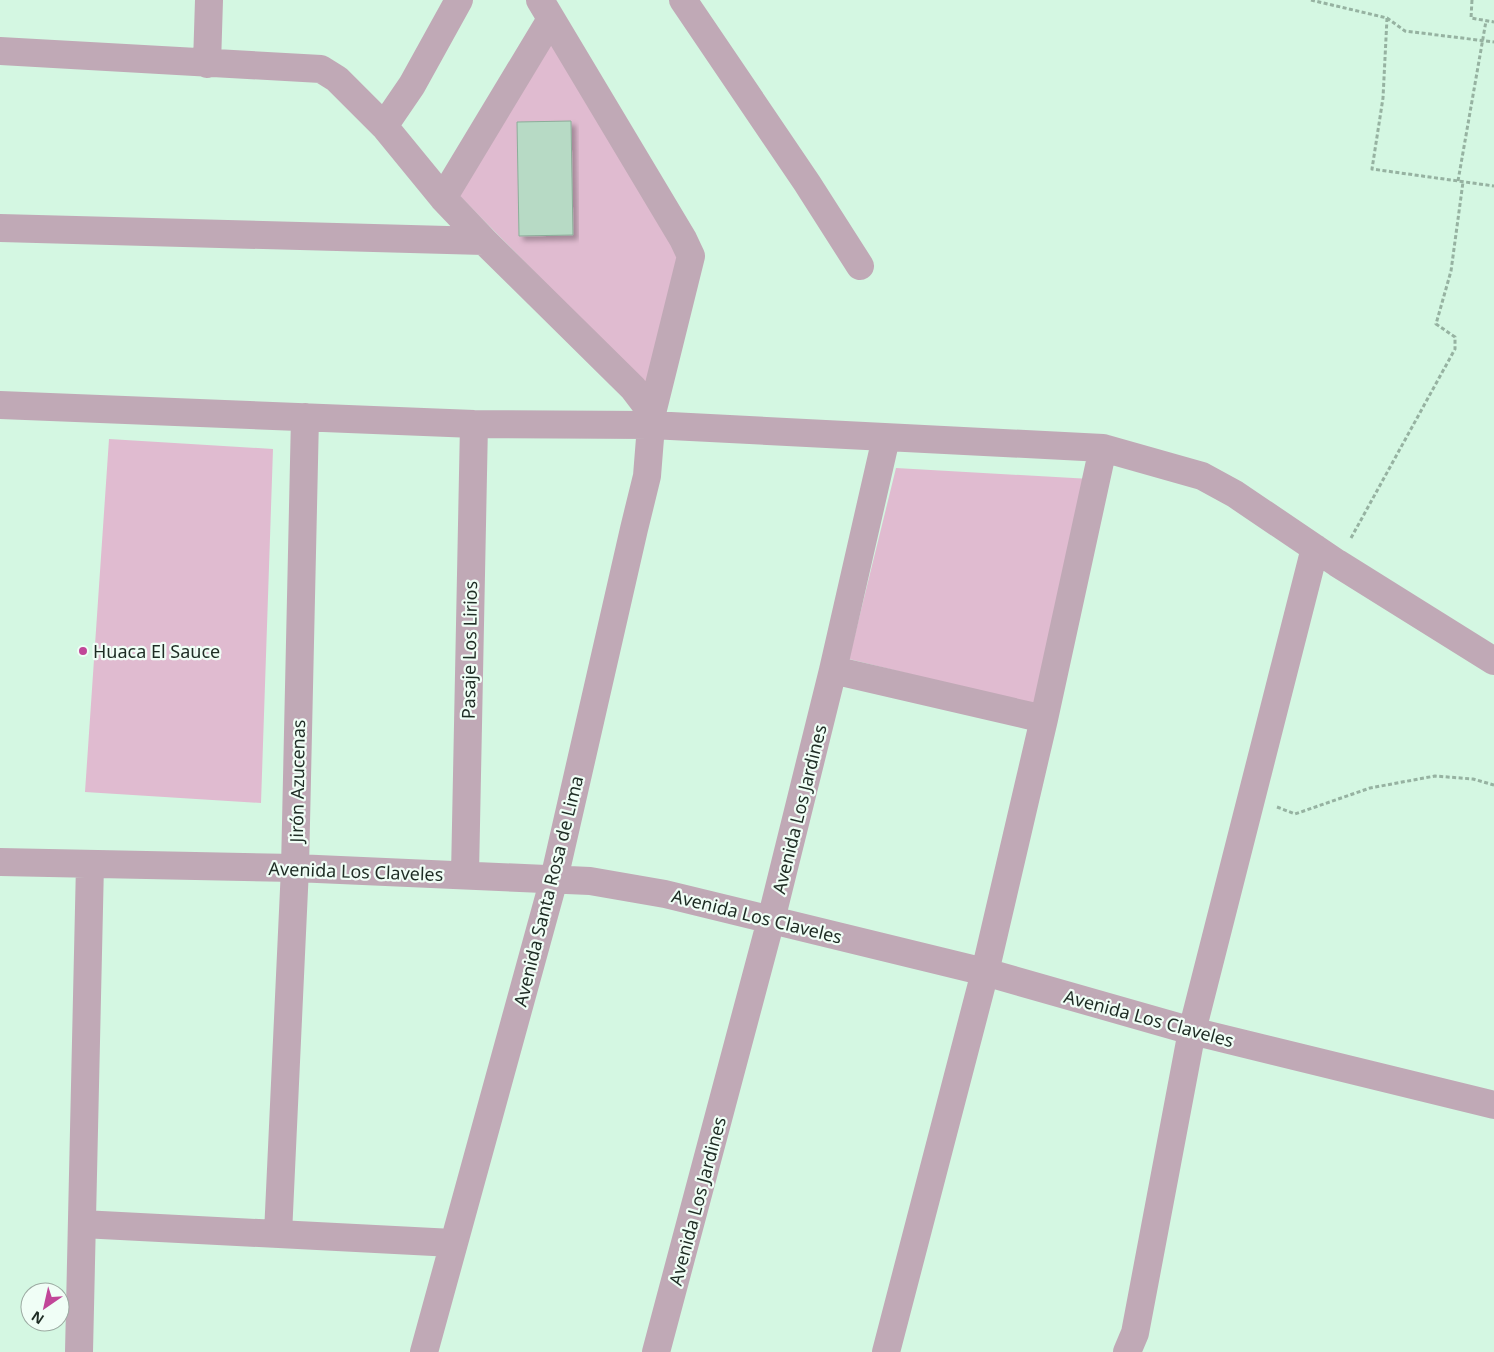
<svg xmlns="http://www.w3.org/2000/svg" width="1494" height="1352" viewBox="0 0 1494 1352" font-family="'Noto Sans',sans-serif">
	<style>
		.green { fill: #e0bbd0 }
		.building { fill: #b7dac5; stroke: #8bad99; filter: url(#shadow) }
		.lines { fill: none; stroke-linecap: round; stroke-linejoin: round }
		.path { stroke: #96b2a1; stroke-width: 3; stroke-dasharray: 4 2.5; stroke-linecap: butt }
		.minor { stroke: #c0a9b6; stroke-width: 28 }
		.poi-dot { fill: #c14698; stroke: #f0fef6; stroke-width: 2 }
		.labels { text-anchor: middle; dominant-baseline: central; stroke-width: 4.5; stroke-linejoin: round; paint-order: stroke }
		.street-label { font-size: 18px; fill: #1e2c24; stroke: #f0fef6 }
		.poi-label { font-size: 18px; fill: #1e2c24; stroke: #f0fef6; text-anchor: start }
	</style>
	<defs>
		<filter id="shadow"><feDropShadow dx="4.5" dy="4.5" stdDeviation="2.5" flood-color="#0004"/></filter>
	</defs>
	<rect width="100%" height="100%" fill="#d4f7e2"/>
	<path class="green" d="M552 35 681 257 652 380 643 382 454 190Z
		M109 439 273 449 261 803 85 792Z
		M896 468 1091 479 1035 705 849 659Z"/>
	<path class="building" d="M571 121 573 235 519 236 517 122Z"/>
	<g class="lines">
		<path class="path" d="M1311 0 1387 18 1405 31 1494 42
			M1472 0 1471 18 1494 22
			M1387 18 1383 98 1372 169 1494 186
			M1458 181 1486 21
			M1351 538 1455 349V337L1436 324 1451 271 1463 182
			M1277 807 1295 814 1370 788 1435 776 1473 779 1494 785"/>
		<path class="minor" d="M540 0 683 239 691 256 652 413
			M683 0 807 183 860 266
			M0 51 321 69 337 79 384 126 443 198 484 241 633 388 652 413 647 476 634 529 554 879 424 1352
			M207 64 209 0
			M384 126 412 85 459 0
			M443 198 551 19
			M0 228 484 241
			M0 405 474 424 651 425 1103 448 1202 476 1235 494 1337 563 1494 661
			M833 670 1044 719
			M0 862 295 868 590 881 665 894 985 972 1192 1031 1494 1105
			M465 875 474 424
			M82 1224 453 1243
			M278 1234 295 868 305 417
			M79 1352 90 864
			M656 1352 771 920 833 670 886 438
			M886 1352 985 972 1044 719 1103 448
			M1127 1352 1135 1333 1192 1031 1315 548"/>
	</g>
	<circle class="poi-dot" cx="83" cy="651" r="5"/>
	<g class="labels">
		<g class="street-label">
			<text transform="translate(469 650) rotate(-89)">Pasaje Los Lirios</text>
			<text transform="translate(297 781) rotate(-89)">Jirón Azucenas</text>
			<text transform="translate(799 809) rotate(-76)">Avenida Los Jardines</text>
			<text transform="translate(356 871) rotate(2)">Avenida Los Claveles</text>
			<text transform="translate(548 891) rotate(-76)">Avenida Santa Rosa de Lima</text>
			<text transform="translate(757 916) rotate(14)">Avenida Los Claveles</text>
			<text transform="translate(1149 1018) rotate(15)">Avenida Los Claveles</text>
			<text transform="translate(697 1201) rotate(-75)">Avenida Los Jardines</text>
		</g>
		<g class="poi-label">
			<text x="93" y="651">Huaca El Sauce</text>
		</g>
	</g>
	<g transform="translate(45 1307) rotate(214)"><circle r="24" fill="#f0fef6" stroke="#9caaa2"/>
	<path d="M0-4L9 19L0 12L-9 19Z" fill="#c14698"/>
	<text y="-8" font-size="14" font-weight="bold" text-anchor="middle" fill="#1e2c24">N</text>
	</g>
</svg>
